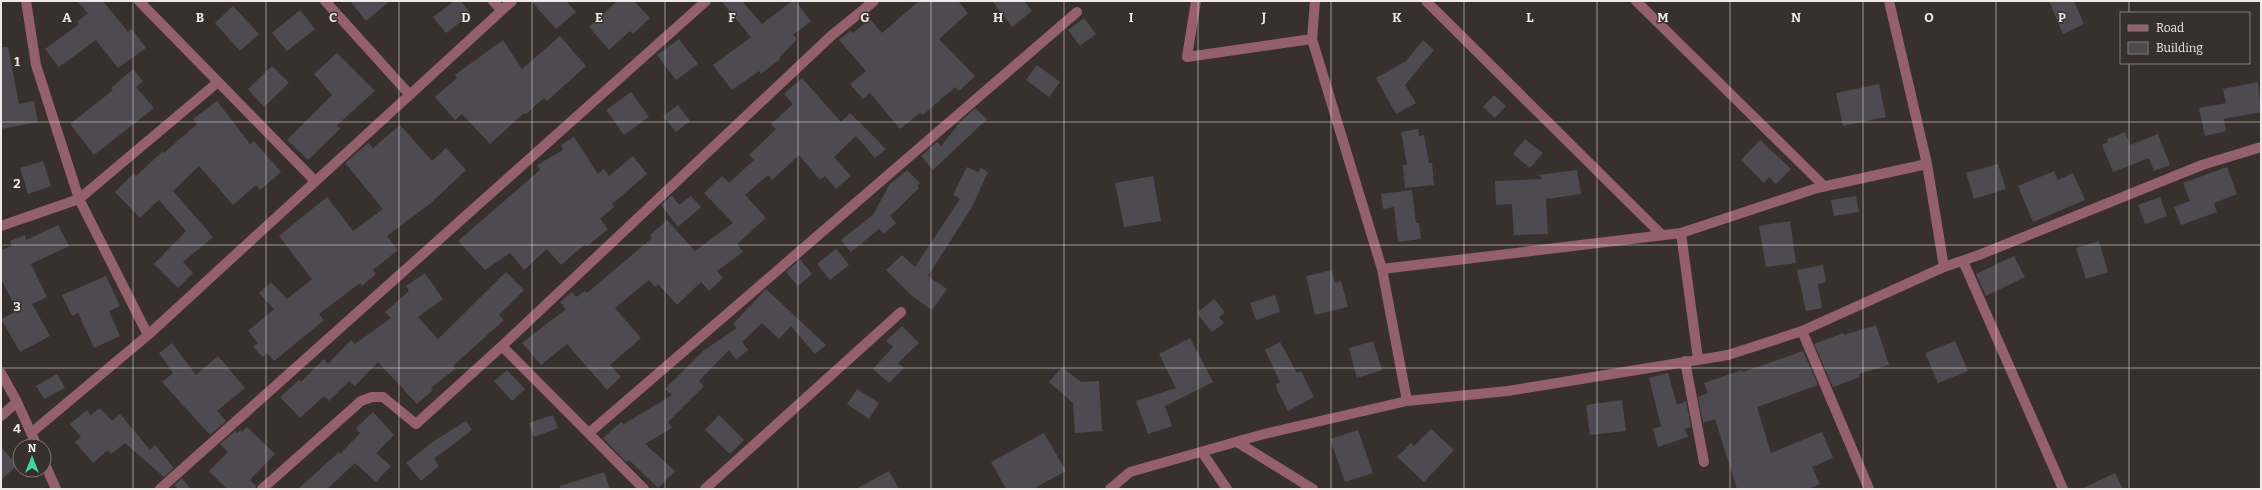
<svg xmlns="http://www.w3.org/2000/svg" width="2262" height="490" viewBox="0 0 2262 490" font-family="Bitter,serif">
	<style>
		.building { fill: #4d4a52 }
		.lines { fill: none; stroke-linecap: round; stroke-linejoin: round }
		.minor { stroke: #94606d; stroke-width: 10 }
		.grid { fill: none; stroke: #efeae7; stroke-width: 1; stroke-opacity: 0.55 }
		.grid-label { font-size: 13px; text-anchor: middle; font-weight: bold; fill: #efeae7; stroke: #38302c; stroke-width: 3; stroke-linejoin: round; paint-order: stroke }
	</style>
	<rect width="100%" height="100%" fill="#38302c"/>
	<path class="building" d="M77 1H103L128 32 132 29 146 48 118 68 96 40 59 67 45 49 79 24 77 22 88 13Z
		M350 1H390L366 21Z
		M454 1H461L471 14 446 33 433 17Z
		M531 1H566L576 12 556 29Z
		M617 1H634L650 18 633 34 630 31 609 50 589 27Z
		M721 1H742L762 24 792 1H795L811 21 793 35 797 39 779 58 780 59 761 74 759 71 732 90 713 65 751 37Z
		M919 1H958L968 13 939 39 975 76 959 91 955 87 923 115 920 113 900 129 870 93 863 99 850 84 866 71 839 40 850 31 853 33 870 19 882 33Z
		M992 1H1024L1032 11 1012 27Z
		M2049 1H2074L2084 24 2063 34Z
		M233 6 259 34 240 51 215 23Z
		M300 10 315 29 287 51 272 33Z
		M1084 18 1096 34 1080 46 1068 30Z
		M560 36 586 66 547 101 544 98 526 114 524 113 490 144 462 114 455 120 435 97 457 78 455 75 503 40 522 69Z
		M679 39 698 64 676 80 657 55Z
		M1423 40 1434 50 1405 85 1416 103 1396 114 1376 78 1406 61Z
		M1 47H8L19 104 34 101 38 122 1 129Z
		M337 53 375 91 337 125 340 129 308 160 287 140 332 95 314 74Z
		M1037 65 1060 82 1049 97 1026 80Z
		M272 66 289 83 264 107 248 89Z
		M133 69 143 81 136 87 154 108 94 155 70 124 113 90 111 88Z
		M802 78 841 122 850 113 886 149 875 158 856 136 834 157 851 176 836 189 825 176 820 180 799 155 772 180 768 175 745 195 766 218 737 244 743 252 717 271 723 278 709 291 701 282 677 305 658 284 655 287 649 280 615 308 641 338 610 365 621 377 607 390 567 344 541 365 522 343 566 309 560 302 572 292 576 297 585 291 587 293 652 238 650 235 667 220 695 251 733 223 704 193 722 176 729 183 754 160 749 155 776 129 771 124 793 104 784 94Z
		M2258 82 2261 112 2224 119 2226 131 2205 136 2199 108 2226 103 2223 89Z
		M1879 84 1886 117 1843 126 1836 93Z
		M631 92 649 117 624 135 606 110Z
		M1494 95 1506 106 1495 118 1483 107Z
		M217 101 250 144 254 141 281 172 260 190 256 185 233 205 199 166 173 191 213 237 183 262 193 273 178 288 154 264 186 231 159 200 140 218 115 192 134 173 136 176 163 151 164 153 197 124 193 119Z
		M678 105 690 121 676 132 663 116Z
		M975 108 987 119 933 170 921 156 937 142 941 146 961 121Z
		M400 125 432 161 446 148 466 170 432 202 387 236 398 250 373 270 376 274 362 286 360 283 319 314 324 320 274 361 267 353 263 357 253 347 258 343 248 331 274 309 259 293 271 282 287 299 312 279 279 236 327 197 353 231 383 209 345 163 368 143 373 148Z
		M1418 129 1419 136 1424 135 1429 163H1432L1434 185 1405 188 1403 165H1407L1401 132Z
		M2125 132 2130 145 2158 134 2170 165 2154 171 2149 158 2113 172 2102 145 2108 142 2107 139Z
		M574 137 598 174 604 169 609 176 633 156 647 174 612 204 614 207 600 219 608 229 587 246 585 244 561 265 547 249 524 270 510 253 485 270 458 241 540 170 537 165 563 150 561 145Z
		M1525 139 1543 153 1530 168 1513 154Z
		M1760 140 1791 169 1776 184 1769 177 1764 183 1741 160Z
		M43 161 51 186 28 194 20 168Z
		M1998 164 2006 189 1974 199 1966 173Z
		M967 167 978 172 981 168 988 172 972 207 928 276 947 289 932 310 912 296 886 270 902 255 915 267 960 199 953 195Z
		M2227 167 2237 194 2214 203 2217 212 2181 225 2174 207 2190 201 2183 183Z
		M907 170 920 183 917 186 919 188 890 216 896 223 884 234 879 229 851 252 841 240 873 215 889 185Z
		M1577 170 1581 194 1546 199 1548 234 1514 235 1512 204 1496 205 1495 181 1543 179 1538 175Z
		M2054 171 2058 180 2073 173 2085 200 2033 222 2018 186Z
		M1153 176 1161 221 1124 227 1115 183Z
		M1412 190 1416 223H1419L1421 239 1398 242 1394 207 1383 209 1381 194Z
		M672 195 679 205 691 196 701 207 678 227 661 205Z
		M1856 196 1859 212 1834 216 1831 200Z
		M2160 197 2167 216 2145 224 2138 205Z
		M1790 221 1796 263 1766 267 1759 226Z
		M58 225 69 246 31 264 47 297 32 304 50 336 20 352 1 319 17 311 1 279V250L12 246 10 241 25 235 26 240Z
		M2099 241 2108 272 2086 279 2076 248Z
		M836 249 849 265 830 280 817 264Z
		M2014 256 2025 277 1986 296 1976 274Z
		M800 259 812 274 798 286 786 272Z
		M1823 265 1826 282 1818 284 1822 308 1806 311 1797 270Z
		M1332 270 1335 283 1341 281 1348 307 1315 315 1306 276Z
		M506 272 524 290 499 315 504 320 453 366 455 369 431 388 433 390 417 404 378 362 355 386 349 381 329 401 324 396 300 418 280 397 299 380 301 382 324 359 328 364 351 340 355 344 391 318 385 312 409 291 406 286 425 273 443 299 418 317 438 339Z
		M106 276 120 306 109 311 120 336 94 348 78 313 72 316 62 295Z
		M766 289 826 345 815 354 791 326 779 339 762 323 742 342 748 350 736 360 729 350 699 381 704 386 668 422 672 428 645 444 675 471 658 488 629 460 626 462 603 438 621 422 624 424 672 395 665 389 703 351 737 328 733 324Z
		M1275 295 1280 312 1256 320 1250 303Z
		M1214 299 1225 312 1219 317 1224 323 1212 332 1197 313Z
		M1876 325 1889 365 1859 374 1860 377 1833 387 1814 344 1843 333 1844 335Z
		M902 326 919 343 898 363 904 368 889 383 873 369 893 347 886 341Z
		M1190 338 1213 382 1165 406 1172 426 1148 434 1136 401 1176 388 1159 354Z
		M1373 341 1382 370 1357 378 1349 348Z
		M1955 341 1968 371 1938 383 1925 353Z
		M1280 342 1297 373 1301 371 1314 397 1288 411 1277 390 1276 384 1280 382 1265 350Z
		M172 343 196 375 218 356 245 388 217 411 226 421 210 435 162 382 173 373 159 353Z
		M1803 351 1818 385 1757 407 1771 453 1822 432 1833 458 1812 467 1820 484 1808 489H1737L1715 419 1703 423 1698 397 1708 393 1704 383 1742 370 1743 372Z
		M1062 367 1081 382 1099 381 1102 431 1075 433 1073 403 1049 382Z
		M507 370 525 389 512 401 494 381Z
		M1668 373 1677 405 1686 401 1691 427 1685 429 1688 437 1658 447 1653 429 1661 426 1649 378Z
		M57 374 65 388 44 399 36 386Z
		M857 389 879 403 869 419 847 404Z
		M1622 400 1626 431 1590 435 1586 405Z
		M100 408 112 421 120 414 150 450 155 445 174 468 164 477 125 443 111 454 108 450 93 463 75 442 81 437 70 424 87 410 91 415Z
		M373 412 394 435 376 453 391 466 376 482 355 463 327 489H298L339 452 340 454 360 433 356 428Z
		M553 415 558 428 534 437 529 423Z
		M719 415 744 440 730 454 705 430Z
		M466 421 472 430 434 459 439 466 421 481 406 463 434 441Z
		M247 427 275 454 250 480 256 486V489H227L209 471 228 452 220 444 235 431 237 433 240 430 242 432Z
		M1431 429 1454 450 1424 482 1397 457 1411 443 1414 446Z
		M1358 430 1373 473 1345 482 1330 439Z
		M1044 433 1066 471 1033 489H1006L991 462Z
		M1 447 17 465 1 480Z
		M889 471 899 489H856Z
		M604 472 610 489H560V486Z
		M2115 473 2123 489H2081Z
		M182 478 191 489H178L174 485Z"/>
	<g class="lines">
		<path class="minor" d="M26 1 36 65 79 199 218 82
			M139 1 315 181
			M325 1 410 95
			M493 1 501 10
			M1196 1 1187 57 1312 39
			M1315 1 1312 39 1382 269 1681 233 1817 188 1927 164
			M1426 1 1662 235
			M1636 1 1824 186
			M1889 1 1927 164 1944 267
			M1 226 79 199 148 335
			M1681 233 1698 359
			M1963 261 2063 489
			M1382 269 1407 401
			M1802 331 1869 489
			M502 346 644 489
			M1685 361 1704 462
			M1 373 17 402 37 446
			M1 416 17 402
			M31 433 148 335 512 1
			M589 433 1077 12
			M1237 442 1313 489
			M1202 452 1227 489
			M44 462 56 489
			M160 489 706 1
			M262 489 361 401 372 397H383L416 424 502 346 831 36 874 1
			M705 489 901 312
			M1110 489 1130 472 1264 434 1407 401 1508 391 1728 355 1802 331 1944 267 1979 255 2202 165 2261 147"/>
	</g>
	<path class="grid" d="M133 1V489M266 1V489M399 1V489M532 1V489M665 1V489M798 1V489M931 1V489M1064 1V489M1198 1V489M1331 1V489M1464 1V489M1597 1V489M1730 1V489M1863 1V489M1996 1V489M2129 1V13M2129 63V489M1 122H2261M1 245H2261M1 368H2261"/>
	<g class="grid-label">
		<text x="67" y="22">A</text>
		<text x="200" y="22">B</text>
		<text x="333" y="22">C</text>
		<text x="466" y="22">D</text>
		<text x="599" y="22">E</text>
		<text x="732" y="22">F</text>
		<text x="865" y="22">G</text>
		<text x="998" y="22">H</text>
		<text x="1131" y="22">I</text>
		<text x="1264" y="22">J</text>
		<text x="1397" y="22">K</text>
		<text x="1530" y="22">L</text>
		<text x="1663" y="22">M</text>
		<text x="1796" y="22">N</text>
		<text x="1929" y="22">O</text>
		<text x="2062" y="22">P</text>
		<text x="17" y="66">1</text>
		<text x="17" y="188">2</text>
		<text x="17" y="311">3</text>
		<text x="17" y="433">4</text>
	</g>
	<rect width="2262" height="490" fill="none" stroke="#efeae7" stroke-width="4"/>
	<rect x="2120" y="12" width="130" height="52" fill="#38302c" stroke="#817a77"/>
	<rect x="2128" y="25" width="20" height="6" fill="#94606d" stroke="#817a77"/>
	<text x="2156" y="32" font-size="12" fill="#efeae7">Road</text>
	<rect x="2128" y="42" width="20" height="12" fill="#4d4a52" stroke="#817a77"/>
	<text x="2156" y="52" font-size="12" fill="#efeae7">Building</text>
	<g transform="translate(32 458)"><circle r="19" fill="#38302c" stroke="#817a77"/>
	<path d="M0-3L7 15L0 10L-7 15Z" fill="#40d4a1"/>
	<text y="-6" font-size="11" font-weight="bold" text-anchor="middle" fill="#efeae7">N</text>
	</g>
</svg>
